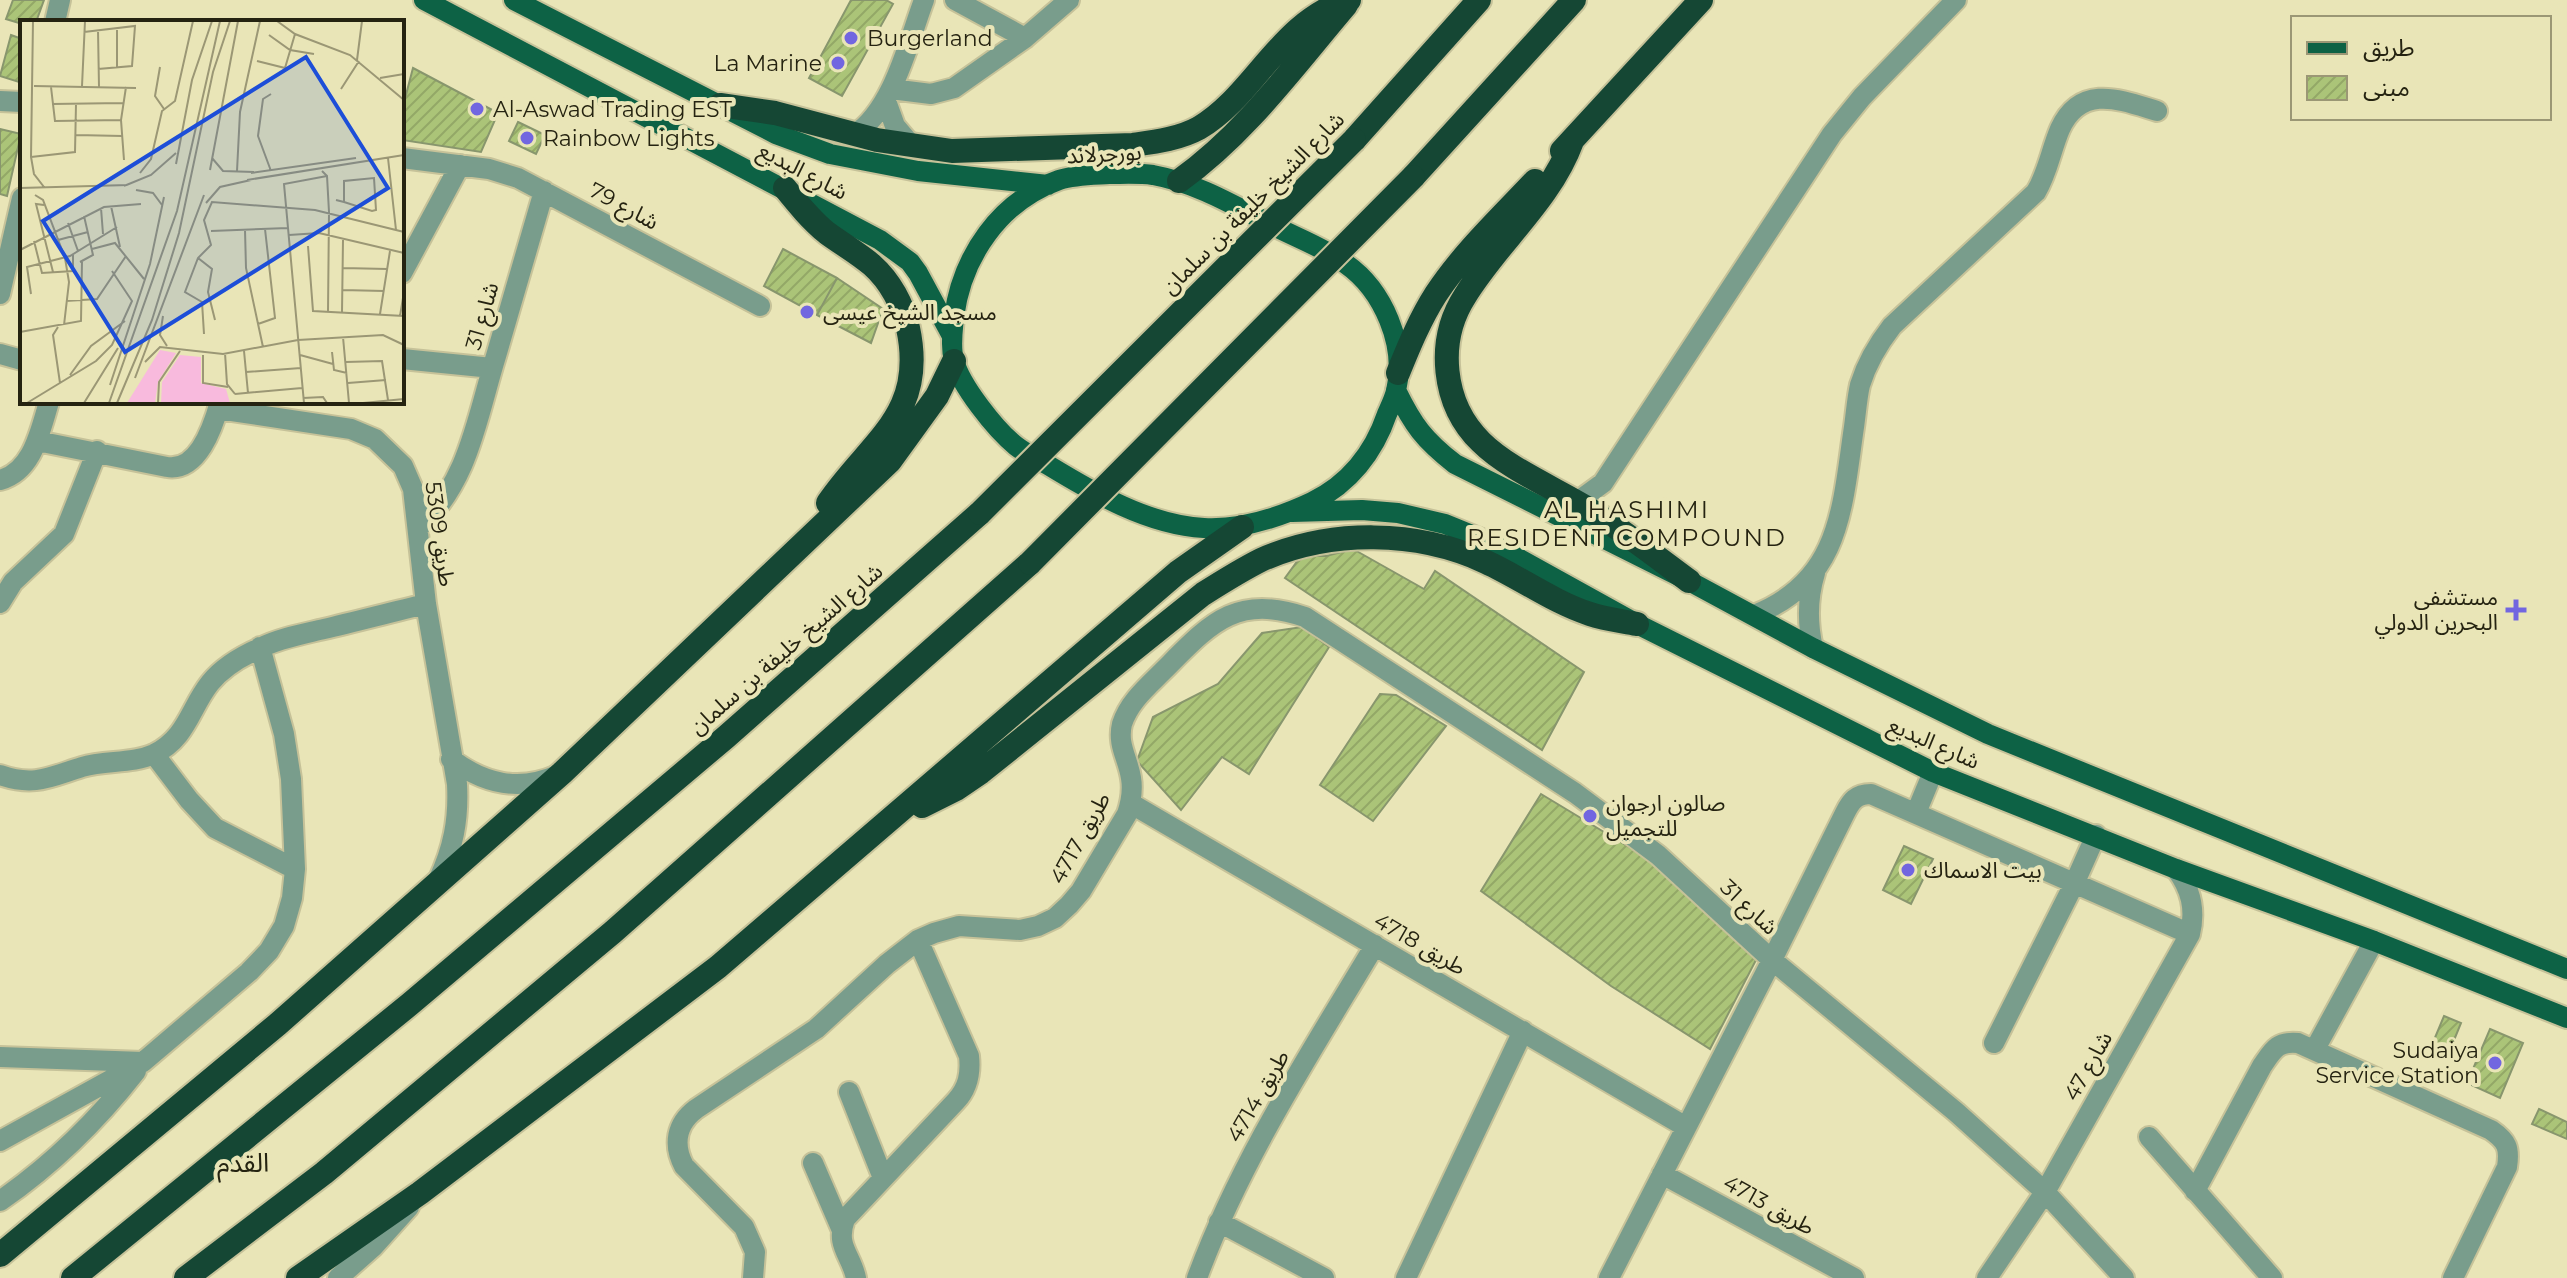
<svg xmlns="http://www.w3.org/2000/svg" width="2567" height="1278" viewBox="0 0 2567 1278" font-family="Montserrat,'Noto Sans Arabic',sans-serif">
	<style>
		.building { fill: url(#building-hatch); stroke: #88966d; stroke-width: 2 }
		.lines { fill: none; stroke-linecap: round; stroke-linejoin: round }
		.minor-casing { stroke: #c6c299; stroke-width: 24 }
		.primary-casing { stroke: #c6c299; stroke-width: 24 }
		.motorway-casing { stroke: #c6c299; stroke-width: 28 }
		.minor { stroke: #799d8c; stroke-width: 20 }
		.primary { stroke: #0d6245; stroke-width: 20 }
		.motorway { stroke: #154734; stroke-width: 24 }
		.motorway-bridge-casing { stroke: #c6c299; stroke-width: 28; stroke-linecap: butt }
		.motorway-bridge { stroke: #154734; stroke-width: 24 }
		.poi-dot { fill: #7266e0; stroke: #e9e5b7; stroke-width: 3 }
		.labels { text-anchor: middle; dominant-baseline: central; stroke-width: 8; stroke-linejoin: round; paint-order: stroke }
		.poi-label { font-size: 22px; fill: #252311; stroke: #e9e5b7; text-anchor: start }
		.street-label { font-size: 22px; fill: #252311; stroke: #e9e5b7 }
		.neighbourhood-label { font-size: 24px; letter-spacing: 2px; fill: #252311; stroke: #e9e5b7 }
		.quarter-label { font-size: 26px; fill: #252311; stroke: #e9e5b7 }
		.inset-road { fill: none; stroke: #9b9775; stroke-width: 2 }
		.view { fill: #1d4ed8; fill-opacity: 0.15; stroke: #1d4ed8; stroke-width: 4 }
		.inset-edge { fill: none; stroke: #252311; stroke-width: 4 }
	</style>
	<defs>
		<pattern id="building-hatch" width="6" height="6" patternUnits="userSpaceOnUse" patternTransform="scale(2)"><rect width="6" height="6" fill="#abc478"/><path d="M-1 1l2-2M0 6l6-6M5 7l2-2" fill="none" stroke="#93a867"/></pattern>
	</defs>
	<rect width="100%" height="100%" fill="#e9e5b7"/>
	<path class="building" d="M13 0H44L36 22H22V24L6 19Z
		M851 0H886L893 4 842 96 809 78Z
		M11 35 22 39V83L0 76Z
		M413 68 498 113 481 152 402 140V110Z
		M518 122 545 135 536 154 509 141Z
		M0 129 21 134 7 196 0 194Z
		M783 249 837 278 817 315 764 286Z
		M837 278 883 309 871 343 817 315Z
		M1353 549 1424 589 1435 571 1584 672 1542 750 1285 578 1301 556H1326Z
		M1302 627 1329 647 1249 774 1222 757 1181 810 1137 761 1153 717 1218 684 1262 633Z
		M1380 694 1396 695 1446 726 1373 821 1320 785Z
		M1541 794 1657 864 1756 960 1710 1049 1611 986 1481 891Z
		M1904 846 1933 859 1911 904 1883 890Z
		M2444 1016 2461 1023 2446 1060 2429 1052Z
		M2490 1029 2523 1043 2500 1098 2467 1083Z
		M2539 1109 2567 1122V1139L2532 1124Z"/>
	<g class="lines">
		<defs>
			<path id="minor" d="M955 0 1025 38
				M55 22 60 0
				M891 89 931 94 954 88 1025 38 1069 0
				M0 101 22 102
				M886 101 895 126 912 146
				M854 135C893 110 908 43 924 0
				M402 158 489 169 518 178 760 306
				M402 273 460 165
				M0 294 22 198
				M0 354 22 360
				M402 359 492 368
				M218 409 351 429 375 439 403 466 413 489 426 604 457 784C459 820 453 849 438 881
				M37 441 167 467C198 472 213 427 220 402
				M0 480C33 471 40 431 49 402
				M1577 502 1603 483 1832 134 1862 97 1956 0
				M419 527C469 482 477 417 496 356 512 301 528 246 544 191
				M0 603 13 582 64 534 97 451
				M1754 615C1841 581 1842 508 1854 427 1856 413 1857 398 1860 385 1867 362 1878 344 1892 326L2036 192C2048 172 2051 150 2060 129 2081 83 2121 100 2157 111
				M1813 648C1807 622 1807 599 1815 573
				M154 754 189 800 215 828 295 869
				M451 759C484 784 519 792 558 775
				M0 775C34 787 50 777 82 767 106 760 132 764 154 754 187 738 190 708 210 683 222 668 242 656 260 648 280 638 303 634 324 629 358 621 392 612 426 604
				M1130 803 1686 1127
				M1916 813 1933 772
				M1994 1043 2075 882 2096 835
				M2315 1049 2374 941
				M0 1057 143 1062
				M849 1092 883 1178
				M2149 1137 2272 1278
				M0 1141 143 1062 249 972 269 951 284 926 292 898 295 869 291 779 284 734 260 647
				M813 1163 841 1228
				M1662 1174 1854 1278
				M2195 1191 2262 1066C2273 1050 2277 1041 2298 1043L2491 1130C2507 1141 2510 1148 2507 1167L2453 1278
				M0 1201C52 1165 97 1121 136 1071
				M1219 1222 1324 1278
				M338 1278 373 1247 409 1207
				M753 1278 755 1252 744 1227 684 1166C673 1145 676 1124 696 1109L816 1029 887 964 918 940 934 933 959 926 1020 930 1038 926 1055 918 1069 905 1081 891 1127 814C1131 802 1133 790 1131 778 1128 758 1117 745 1122 724 1129 702 1147 687 1163 671 1209 625 1235 593 1305 617L1575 793 1658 855 1772 960 1956 1112 2045 1192 2124 1278
				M856 1278C851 1254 835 1246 845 1219L956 1101C968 1088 971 1074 969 1056L918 940
				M1197 1278C1241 1159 1310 1054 1375 945
				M1406 1278 1523 1031
				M1609 1278 1772 960 1845 813C1851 801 1856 794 1871 794L2190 934
				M1987 1278 2045 1192 2190 934C2196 909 2191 889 2176 869"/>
			<path id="primary" d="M424 0 880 240 910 262 918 273 952 336
				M514 0 776 134 830 154 918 171 1048 185
				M1109 174C1123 174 1139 173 1153 175 1197 183 1235 206 1274 226 1297 238 1325 248 1346 264 1383 290 1407 345 1396 391 1394 399 1390 407 1387 414 1374 452 1349 484 1312 502 1278 518 1242 530 1204 528 1148 525 1094 493 1048 465 1037 459 1025 453 1016 446 996 430 960 385 954 360 950 346 953 330 954 317 962 256 1000 201 1059 180 1074 175 1093 175 1109 174Z
				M1396 390C1413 425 1424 440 1455 464L1689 581 1813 648 1988 734 2567 969
				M1292 512 1362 510 1398 513 1445 524 1489 542 1637 624 1933 772 2176 869 2374 941 2567 1018"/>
			<path id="motorway" d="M720 105 775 113 877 140 952 151 1133 145C1154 142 1179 139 1199 128 1256 94 1279 22 1349 0
				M1354 140 1479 0
				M1572 141C1550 201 1498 242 1465 296 1436 341 1442 404 1481 442 1509 470 1561 491 1595 513 1627 534 1658 558 1689 581
				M1562 151 1701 0
				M1413 177 1574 0
				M1179 181C1245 134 1294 66 1346 5
				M785 188C798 204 811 220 827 233 842 244 858 253 872 265 890 281 903 305 908 328 927 415 870 441 828 503
				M1398 373C1409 346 1420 319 1436 294 1463 253 1501 217 1535 181
				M922 806 956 789 981 772 1203 594C1222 582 1241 570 1261 560 1331 529 1417 530 1486 562 1521 578 1553 602 1590 614 1605 619 1622 621 1637 624
				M0 1255 278 1024 562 773 890 461 937 396 954 361
				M73 1278 410 1004 726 737 980 513
				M186 1278 324 1173 613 932 1030 563
				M298 1278 420 1193 718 967 1178 572 1242 527"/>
		</defs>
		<use href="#minor" class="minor-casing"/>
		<use href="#primary" class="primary-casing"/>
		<use href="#motorway" class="motorway-casing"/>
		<use href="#minor" class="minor"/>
		<use href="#primary" class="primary"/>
		<use href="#motorway" class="motorway"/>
		<defs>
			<path id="motorway-bridge" d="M980 513 1354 140
				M1030 563 1413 177"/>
		</defs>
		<use href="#motorway-bridge" class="motorway-bridge-casing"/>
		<use href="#motorway-bridge" class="motorway-bridge"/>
	</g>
	<g class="poi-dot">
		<circle cx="851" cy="38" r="8"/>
		<circle cx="838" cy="63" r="8"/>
		<circle cx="477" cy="109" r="8"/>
		<circle cx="527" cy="138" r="8"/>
		<circle cx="807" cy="312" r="8"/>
		<path d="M2512 598h8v8h8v8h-8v8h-8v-8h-8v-8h8z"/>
		<circle cx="1590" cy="816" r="8"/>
		<circle cx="1908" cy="870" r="8"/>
		<circle cx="2495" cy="1063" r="8"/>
	</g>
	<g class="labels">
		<g class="poi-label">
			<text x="867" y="38">Burgerland</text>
			<text x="822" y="63" text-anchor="end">La Marine</text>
			<text x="493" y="109">Al-Aswad Trading EST</text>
			<text x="543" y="138">Rainbow Lights</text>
			<text x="823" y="312">مسجد الشيخ عيسى</text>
			<text x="2498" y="597" text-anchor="end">مستشفى<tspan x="2498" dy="25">البحرين الدولي</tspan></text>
			<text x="1606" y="803">صالون ارجوان<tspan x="1606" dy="25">للتجميل</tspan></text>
			<text x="1924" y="870">بيت الاسماك</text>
			<text x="2479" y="1050" text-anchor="end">Sudaiya<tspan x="2479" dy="25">Service Station</tspan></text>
		</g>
		<g class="street-label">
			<text transform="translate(1104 154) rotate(-3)">بورجرلاند</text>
			<text transform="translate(803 171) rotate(28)">شارع البديع</text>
			<text transform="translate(1253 203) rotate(-45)">شارع الشيخ خليفة بن سلمان</text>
			<text transform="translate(624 206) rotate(28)">شارع 79</text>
			<text transform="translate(482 316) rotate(-74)">شارع 31</text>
			<text transform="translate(440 534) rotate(82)">طريق 5309</text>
			<text transform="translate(786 649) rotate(-41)">شارع الشيخ خليفة بن سلمان</text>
			<text transform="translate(1934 743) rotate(24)">شارع البديع</text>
			<text transform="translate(1080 838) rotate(-61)">طريق 4717</text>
			<text transform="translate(1749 907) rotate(43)">شارع 31</text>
			<text transform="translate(1420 944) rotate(30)">طريق 4718</text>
			<text transform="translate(2088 1066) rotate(-61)">شارع 47</text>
			<text transform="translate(1258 1096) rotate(-60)">طريق 4714</text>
			<text transform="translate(1769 1205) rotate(29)">طريق 4713</text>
		</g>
		<g class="neighbourhood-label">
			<text x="1627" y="509">AL HASHIMI<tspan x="1627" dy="28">RESIDENT COMPOUND</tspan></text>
		</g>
		<g class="quarter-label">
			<text x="243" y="1163">القدم</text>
		</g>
	</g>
	<g transform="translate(20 20)">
		<rect width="384" height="384" fill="#e9e5b7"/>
		<path d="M140 330 156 333 138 362 135 383H107ZM160 335 181 337V363L206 369 210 383H141L142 362Z" fill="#f8badd"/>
		<path class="inset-road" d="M13 1 11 137 14 154 24 167M257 1 275 14 330 35 384 80M97 8V49M78 10 79 67M64 12 115 6 112 46 78 49M249 15 270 30 294 34M337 40 342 1M237 41 265 48 275 14M140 47 135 76 144 89M360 58 384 54M14 66 116 68M62 66 65 1M31 67 35 101 101 100M321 69 339 41M32 84 103 83M56 115 102 116M11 137 55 132 56 84M192 138 203 151 234 152M368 138 376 210M104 140 101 100 106 67M156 144 172 60 192 1M190 150 218 1M217 151 220 92 240 1M251 151 238 116 243 79 251 74M302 151 307 156 309 192 308 291M120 153 131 139 142 91 155 81 173 1M231 153 336 138M227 160 384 135M104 166 131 155 156 133M0 168 108 165M116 170 133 173 142 185M15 175 23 180 45 238 49 262 44 305M316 180 324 182 352 191 356 190 354 158 324 161V182M186 183 200 167 231 160M24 185 16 184 33 252M91 186 100 227M81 188 83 214M48 203 58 231M225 210 226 248 243 327M191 211 268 208M269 215 299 213 384 233M38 220 68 212M14 221 22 253 53 251V235M288 226 293 291 384 296M72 229 95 223 124 259M0 230 84 187 121 184M178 238 192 249 188 272 195 300M60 242 73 235 64 196M323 248 367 249M322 270 364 271M11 274 7 247 50 236 97 207M46 281 77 279 106 236M322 292 323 220M360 294 370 231M143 296 140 315 147 326M380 296 384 272M238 304 255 298 245 209M38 307 33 315 40 363M0 312 61 301 62 241M184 314 182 282 165 272 178 238 191 225 184 200 192 182 295 190 384 212M323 317 329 383M224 331 228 373M312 332 314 350 327 353M205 333 207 364 215 374M183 335V363L208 367M280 335 313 344M125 342 140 327 203 334 278 320 363 315 384 325M326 342 362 341 368 380M226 352 281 348M50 355 71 326 105 301M115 358 184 175M328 363 366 360M90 365 130 244 144 177M215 374 282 368M283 378 303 377 307 383M7 383 76 341 92 325 112 281 92 251M64 383 98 328M89 383 157 191 200 1M97 383 132 300 159 213 193 52 210 1M138 383 139 362 160 331M284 383 264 164 307 156M343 383 384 379"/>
		<path class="view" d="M286 37 368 168 105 332 23 201Z"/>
		<rect width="384" height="384" class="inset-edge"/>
	</g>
	<rect x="2291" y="16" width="260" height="104" fill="#e9e5b7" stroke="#9b9775" stroke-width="2"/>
	<rect x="2307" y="42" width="40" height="12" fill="#0d6245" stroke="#9b9775" stroke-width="2"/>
	<text x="2363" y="56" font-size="24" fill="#252311">طريق</text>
	<rect x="2307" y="76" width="40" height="24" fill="url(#building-hatch)" stroke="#9b9775" stroke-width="2"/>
	<text x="2363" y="96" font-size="24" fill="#252311">مبنى</text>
</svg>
